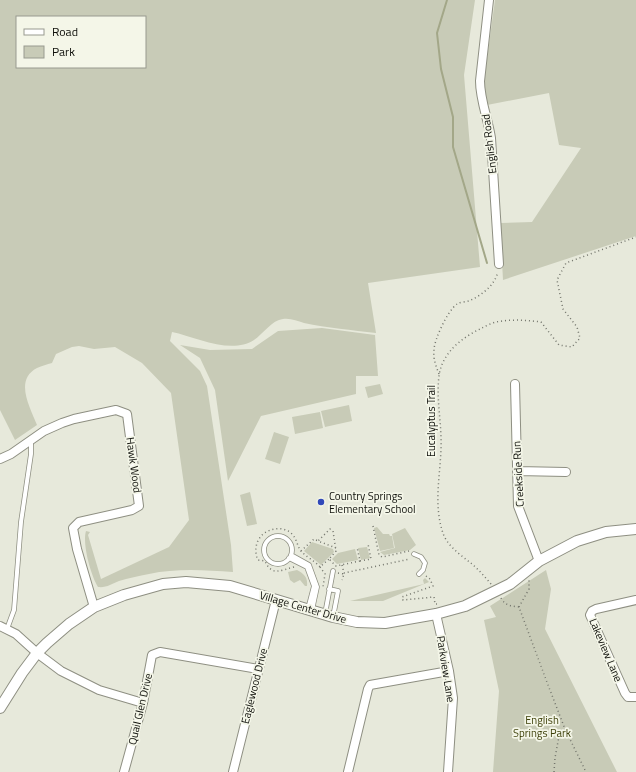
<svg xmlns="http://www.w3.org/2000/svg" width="636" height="772" viewBox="0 0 636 772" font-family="'Titillium Web',sans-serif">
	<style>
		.green { fill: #c8cbb7; fill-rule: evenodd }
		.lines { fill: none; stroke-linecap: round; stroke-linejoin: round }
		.stream { stroke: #a3a788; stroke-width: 2 }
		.service-casing { stroke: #8e8f82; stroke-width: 5.5 }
		.minor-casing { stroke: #8e8f82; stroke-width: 10 }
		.tertiary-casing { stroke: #8e8f82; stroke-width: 12 }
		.path { stroke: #73756c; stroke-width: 1.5; stroke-dasharray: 1 3; stroke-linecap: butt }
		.service { stroke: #fff; stroke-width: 4 }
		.minor { stroke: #fff; stroke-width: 8 }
		.tertiary { stroke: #fff; stroke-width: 10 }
		.poi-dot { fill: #3048b9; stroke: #f4f6e8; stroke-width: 1.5 }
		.labels { text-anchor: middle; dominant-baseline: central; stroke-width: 3.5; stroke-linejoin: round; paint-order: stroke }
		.street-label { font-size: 11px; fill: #0e0f0a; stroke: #f4f6e8 }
		.poi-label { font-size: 11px; fill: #0e0f0a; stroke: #f4f6e8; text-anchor: start }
		.park-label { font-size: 11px; fill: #3d4009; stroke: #f4f6e8 }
	</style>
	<rect width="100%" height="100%" fill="#e7e9db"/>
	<path class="green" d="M0 0H475L464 75 480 267 368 283 376 333C352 330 327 328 304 323 297 321 291 318 283 319 272 320 263 334 254 340 231 355 196 337 172 332L170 341 200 371 207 386 231 545 233 572C205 570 176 568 149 574 139 576 128 578 119 581 112 584 106 588 98 587 91 576 82 544 86 531L90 532 88 535 101 579 169 547 189 520 171 393 142 363 115 347 94 349 79 346 72 347 56 354 52 363C47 364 42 366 37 368 14 380 30 407 37 425L15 440 0 410ZM17 17H145V67H17Z
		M495 0H636V236L503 280 500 223 532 222 581 148 559 145 549 93 487 105 484 91V81Z
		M322 328 375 335 378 376H356V394L261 416 228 481 215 390 200 358 180 345 210 350 252 349 278 331Z
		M380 384 383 394 368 398 365 387Z
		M349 405 352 421 325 427 321 411Z
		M320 412 323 428 295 434 292 417Z
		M274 432 289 437 280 464 265 459Z
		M250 492 257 524 247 526 240 495Z
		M377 527 383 534H389L390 536H392L394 548 380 551 374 528Z
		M405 528 416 545 410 550 384 555 380 552 395 548 392 534Z
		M312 542 333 549 334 552 321 565 304 551Z
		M367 547 370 558 361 560 358 548Z
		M355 549 358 560 337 564 332 559 338 553Z
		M297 570C304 574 308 577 307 586H305L300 580 294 583 290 580 288 572Z
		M546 570 551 589 545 629 617 772H493L499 691 484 620 496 617 490 606Z
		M425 578 429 582 383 601H350L424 584 423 580Z"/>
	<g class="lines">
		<path class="stream" d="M447 0 437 33 441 69 453 117V147L487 263"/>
		<defs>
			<path id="service" d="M264 550a14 14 0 1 1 28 0a14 14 0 1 1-28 0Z
				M414 554 421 557 425 563 423 570 419 574
				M291 555 309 565 317 587 312 610
				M289 558 307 567 314 586 308 609
				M329 589 338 591 333 617
				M325 614 333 571
				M7 629 14 610 21 522 31 454V440"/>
			<path id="minor" d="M489 0 480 81C480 100 488 119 491 138L499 264
				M515 384 518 506 539 561
				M0 459 11 454 44 431 62 423 74 419 116 410 127 414 139 506 132 510 79 522 73 528 77 549 94 607
				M517 471 566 472
				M636 600 596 609 592 611 590 615 625 693 628 697H636
				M436 614 449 671 453 698 448 772
				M0 626 16 634 37 653 61 671 99 690 143 703
				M124 772 143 703 152 655 160 652 258 669
				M233 772 276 600
				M348 772 368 689 370 685 449 671"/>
			<path id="tertiary" d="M0 708 22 673 37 653 47 643 69 624 94 607 124 595 163 584 186 582 230 586 333 617 357 622 385 623 436 614 465 606 510 584 539 561 577 541 606 532 636 529"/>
		</defs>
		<use href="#service" class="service-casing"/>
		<use href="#minor" class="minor-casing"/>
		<use href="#tertiary" class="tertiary-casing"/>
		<path class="path" d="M439 374C436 366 433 359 434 350 434 340 448 310 457 304 460 302 465 302 469 301 482 295 494 286 498 272
			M373 526 379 555 382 557 409 551
			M336 548 318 541 330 529 333 531 336 551 329 559 336 566 360 561 357 547
			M301 551 314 539 318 541
			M360 561 371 559 368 544
			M342 565 344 573 410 559
			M294 567C281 570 272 577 265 561L258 560C255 554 255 545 259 539 265 528 284 525 292 534 297 539 297 546 301 551 306 557 315 561 320 567L329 559
			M320 567 325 574 323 587
			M338 573 344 574 342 580
			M426 576 430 579 433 586 402 597 403 600 434 597 435 604H437
			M491 584C485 577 479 570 472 564 462 556 450 548 444 536 433 507 440 478 441 449 442 424 436 400 439 376 442 352 463 337 482 328 486 326 491 323 496 322 511 319 526 320 541 322L559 345 572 347 580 338 577 327 563 309 557 280 566 263 636 237
			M501 598C505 606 512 606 519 607L548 685 565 729 586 772
			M519 607 529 589V579
			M554 772 555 758 559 736 565 729"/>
		<use href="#service" class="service"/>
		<use href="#minor" class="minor"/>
		<use href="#tertiary" class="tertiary"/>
	</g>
	<circle class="poi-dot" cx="321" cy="502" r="4"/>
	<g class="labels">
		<g class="street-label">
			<text transform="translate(489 144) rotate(-97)">English Road</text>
			<text transform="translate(431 421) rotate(-90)">Eucalyptus Trail</text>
			<text transform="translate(134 465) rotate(82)">Hawk Wood</text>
			<text transform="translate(518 474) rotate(-93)">Creekside Run</text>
			<text transform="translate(303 607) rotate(16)">Village Center Drive</text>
			<text transform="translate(606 650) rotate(67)">Lakeview Lane</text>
			<text transform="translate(446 669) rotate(81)">Parkview Lane</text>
			<text transform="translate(254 686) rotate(-76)">Eaglewood Drive</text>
			<text transform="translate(140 709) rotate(-77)">Quail Glen Drive</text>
		</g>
		<g class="poi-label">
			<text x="329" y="496">Country Springs<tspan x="329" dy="13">Elementary School</tspan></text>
		</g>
		<g class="park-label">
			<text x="542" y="720">English<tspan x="542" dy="13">Springs Park</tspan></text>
		</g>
	</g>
	<rect x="16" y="16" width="130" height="52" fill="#f4f6e8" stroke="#989a8f"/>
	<rect x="24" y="29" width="20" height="6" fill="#ffffff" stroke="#989a8f"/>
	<text x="52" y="36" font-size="12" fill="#0e0f0a">Road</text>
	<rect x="24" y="46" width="20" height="12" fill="#c8cbb7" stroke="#989a8f"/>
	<text x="52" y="56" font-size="12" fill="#0e0f0a">Park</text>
</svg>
